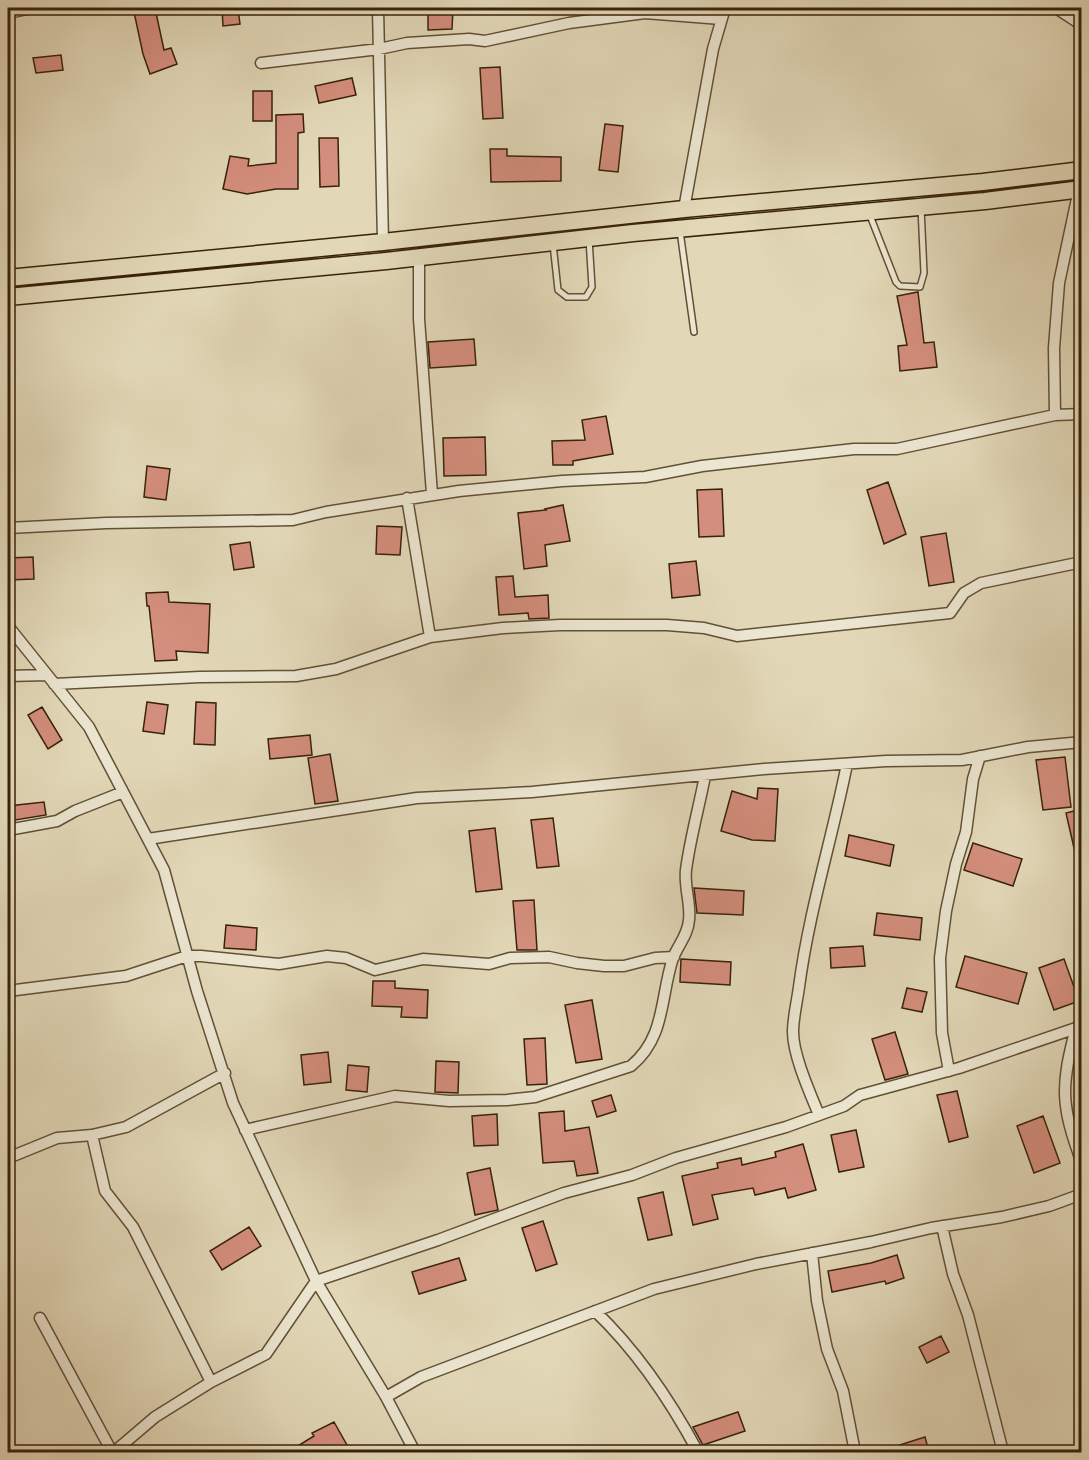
<svg xmlns="http://www.w3.org/2000/svg" width="1089" height="1460" viewBox="0 0 1089 1460" font-family="Vollkorn,serif">
	<style>
		.building { fill: #d48e7d; stroke: #38220a; stroke-width: 1.5 }
		.lines { fill: none; stroke-linecap: round; stroke-linejoin: round }
		.service-casing { stroke: #625036; stroke-width: 8 }
		.minor-casing { stroke: #625036; stroke-width: 13 }
		.trunk-casing { stroke: #38220a; stroke-width: 19 }
		.service { stroke: #ece6d1; stroke-width: 5 }
		.minor { stroke: #ece6d1; stroke-width: 10 }
		.trunk { stroke: #e2d8b8; stroke-width: 16 }
	</style>
	<rect width="100%" height="100%" fill="#e2d8b8"/>
	<filter id="stains"><feTurbulence type="fractalNoise" baseFrequency=".00333" numOctaves="4"/><feColorMatrix values="0 0 0 0 .2 0 0 0 0 .09 0 0 0 0 .02 0 0 0 .5 -.17"/></filter>
	<radialGradient id="worn" r=".72"><stop offset=".6" stop-color="#630" stop-opacity="0"/><stop offset="1" stop-color="#630" stop-opacity=".3"/></radialGradient>
	<path class="building" d="M155 8 164 50 171 48 177 64 150 74 143 54 134 12Z
		M222 8H238L240 24 223 26Z
		M428 8H453L452 29 428 30Z
		M61 55 63 70 36 73 33 58Z
		M500 67 503 118 483 119 480 68Z
		M352 78 356 95 319 103 315 86Z
		M253 91H272V121H253Z
		M303 114 304 132 298 133V189H276L247 194 223 189 230 156 249 159 248 166 276 163V115Z
		M605 124 623 126 618 172 599 170Z
		M319 138H338L339 186 320 187Z
		M490 149H507V156L561 157V181L491 182Z
		M918 292 924 343 934 342 937 367 900 371 898 346 907 345 897 296Z
		M474 339 476 365 430 368 428 342Z
		M606 416 613 454 573 461V465H553L552 441 585 440 582 420Z
		M485 437 486 475 444 476 443 438Z
		M147 466 170 469 166 500 144 497Z
		M888 482 906 534 884 544 867 490Z
		M722 489 724 536 699 537 697 490Z
		M563 505 570 541 545 545 547 566 524 569 518 513 546 510 545 509Z
		M377 526 402 527 400 555 376 554Z
		M946 533 954 582 929 586 921 537Z
		M250 542 254 567 234 570 230 545Z
		M33 557 34 579 8 580V558Z
		M696 561 700 595 672 598 669 564Z
		M513 576 515 597 548 595 549 618 529 619 528 613 499 615 496 577Z
		M168 592 169 602 210 604 208 653 176 651 177 660 155 661 149 606H147L146 593Z
		M147 702 168 705 164 734 143 731Z
		M196 702 216 703 215 745 194 744Z
		M42 707 62 740 48 749 28 715Z
		M310 735 312 755 270 759 268 739Z
		M330 754 338 801 315 804 308 758Z
		M1065 757 1071 807 1043 810 1036 760Z
		M758 788 778 789 775 841 752 840 721 831 732 791 757 799Z
		M44 802 46 815 9 821 8 806Z
		M1082 809V860L1077 861 1066 813Z
		M553 818 559 866 537 868 531 820Z
		M495 828 502 889 476 892 469 831Z
		M849 835 894 845 890 866 845 856Z
		M973 843 1022 859 1013 886 964 870Z
		M694 888 744 891 743 915 697 913Z
		M534 900 537 950H517L513 901Z
		M877 913 922 918 920 940 874 935Z
		M226 925 257 928 256 950 224 948Z
		M863 946 865 966 831 968 830 948Z
		M965 956 1027 973 1018 1004 956 987Z
		M681 959 731 962 730 985 680 982Z
		M1064 959 1079 1001 1054 1010 1039 968Z
		M373 981H395V988L428 990 427 1018 401 1017 402 1007 372 1006Z
		M907 988 927 992 922 1012 902 1008Z
		M592 1000 602 1059 576 1063 565 1005Z
		M895 1032 908 1074 885 1080 872 1039Z
		M545 1038 547 1084 527 1085 524 1039Z
		M328 1052 331 1082 304 1085 301 1055Z
		M436 1061 459 1062 458 1093 435 1092Z
		M348 1065 369 1067 367 1092 346 1090Z
		M957 1091 968 1137 949 1142 937 1095Z
		M611 1095 616 1111 597 1117 592 1101Z
		M564 1111 565 1131 589 1127 598 1173 577 1176 574 1161 543 1163 539 1113Z
		M497 1114 498 1145 474 1146 472 1116Z
		M1043 1116 1060 1163 1034 1173 1017 1126Z
		M856 1130 864 1167 839 1172 831 1135Z
		M803 1144 816 1190 788 1198 785 1188 755 1195 753 1188 712 1195 718 1219 693 1225 682 1176 718 1168 717 1163 741 1158 742 1165 776 1157 775 1152Z
		M490 1168 498 1210 475 1215 467 1173Z
		M663 1192 672 1235 648 1240 638 1198Z
		M543 1221 557 1264 536 1271 522 1228Z
		M249 1227 261 1246 222 1270 210 1251Z
		M897 1255 904 1278 886 1284 885 1281 832 1292 828 1271 871 1263Z
		M459 1258 466 1280 419 1294 412 1272Z
		M941 1336 949 1352 927 1363 919 1347Z
		M738 1412 745 1431 703 1445 693 1427Z
		M334 1422 351 1452H288L314 1436 312 1433Z
		M925 1437 929 1452H885L884 1450Z"/>
	<g class="lines">
		<defs>
			<path id="service" d="M869 213 896 282 900 286 920 287 924 273 921 208
				M680 231 694 332
				M553 244 558 290 567 297H586L592 287 589 239"/>
			<path id="minor" d="M378 8 383 242
				M1056 8 1082 25
				M8 13 32 8
				M261 63 379 49 407 43 469 39 485 41 569 23 645 13 721 19
				M684 209 713 49 725 8
				M419 257V319L432 494
				M1055 415 1054 348 1059 283 1079 189
				M407 498 430 637
				M8 528 106 523 293 520 326 512 459 491 562 481 645 477 702 466 854 449H897L1055 415 1082 414
				M8 626 89 727 164 870 197 991 233 1103 316 1281 386 1397 415 1452
				M8 676 47 675
				M54 684 200 677 296 676 336 669 430 637 503 628 560 625H667L704 628 737 636 950 613 964 593 981 583 1082 562
				M8 830 57 821 75 811 123 792
				M148 839 417 798 532 792 764 769 886 761 962 760 1028 747 1082 742
				M8 991 126 976 187 956H201L279 964 327 956 346 958 375 970 423 959 489 964 510 958 549 957 577 963 604 966H624L655 958 674 957
				M1076 1028C1060 1087 1061 1106 1082 1163
				M949 1071 942 1033 940 958 946 911 956 864 966 832 973 779 980 756
				M819 1115C810 1093 793 1055 793 1032 793 1018 797 1002 799 987 809 911 832 839 847 764
				M245 1130 395 1096 449 1101 507 1100 535 1097 631 1066C666 1037 660 997 673 958 678 945 688 935 689 920 691 904 684 887 686 870 690 839 699 807 705 776
				M92 1135 105 1191 133 1227 211 1382
				M8 1158 57 1138 92 1135 126 1127 225 1073
				M942 1226 953 1274 968 1315 1003 1452
				M812 1253 817 1301 827 1349 843 1391 855 1452
				M595 1311C638 1352 670 1400 698 1452
				M40 1318 112 1452
				M386 1397 421 1377 654 1289 756 1264 871 1242 931 1228 1002 1217 1049 1206 1082 1194
				M114 1452 155 1417 211 1382 266 1354 316 1281 438 1240 564 1193 632 1175 676 1158 786 1127 844 1106 860 1095 959 1068 1082 1026"/>
			<path id="trunk" d="M8 278 383 242 684 209 983 182 1082 170
				M8 297 386 261 633 233 985 201 1082 189"/>
		</defs>
		<use href="#service" class="service-casing"/>
		<use href="#minor" class="minor-casing"/>
		<use href="#trunk" class="trunk-casing"/>
		<use href="#service" class="service"/>
		<use href="#minor" class="minor"/>
		<use href="#trunk" class="trunk"/>
	</g>
	<rect width="1089" height="1460" fill="none" stroke="#e2d8b8" stroke-width="30"/>
	<rect x="9" y="9" width="1071" height="1442" fill="none" stroke="#38220a" stroke-width="3"/>
	<rect x="15" y="15" width="1059" height="1430" fill="none" stroke="#38220a" stroke-width="1.5"/>
	<rect width="100%" height="100%" filter="url(#stains)"/>
	<rect width="100%" height="100%" fill="url(#worn)"/>
</svg>
